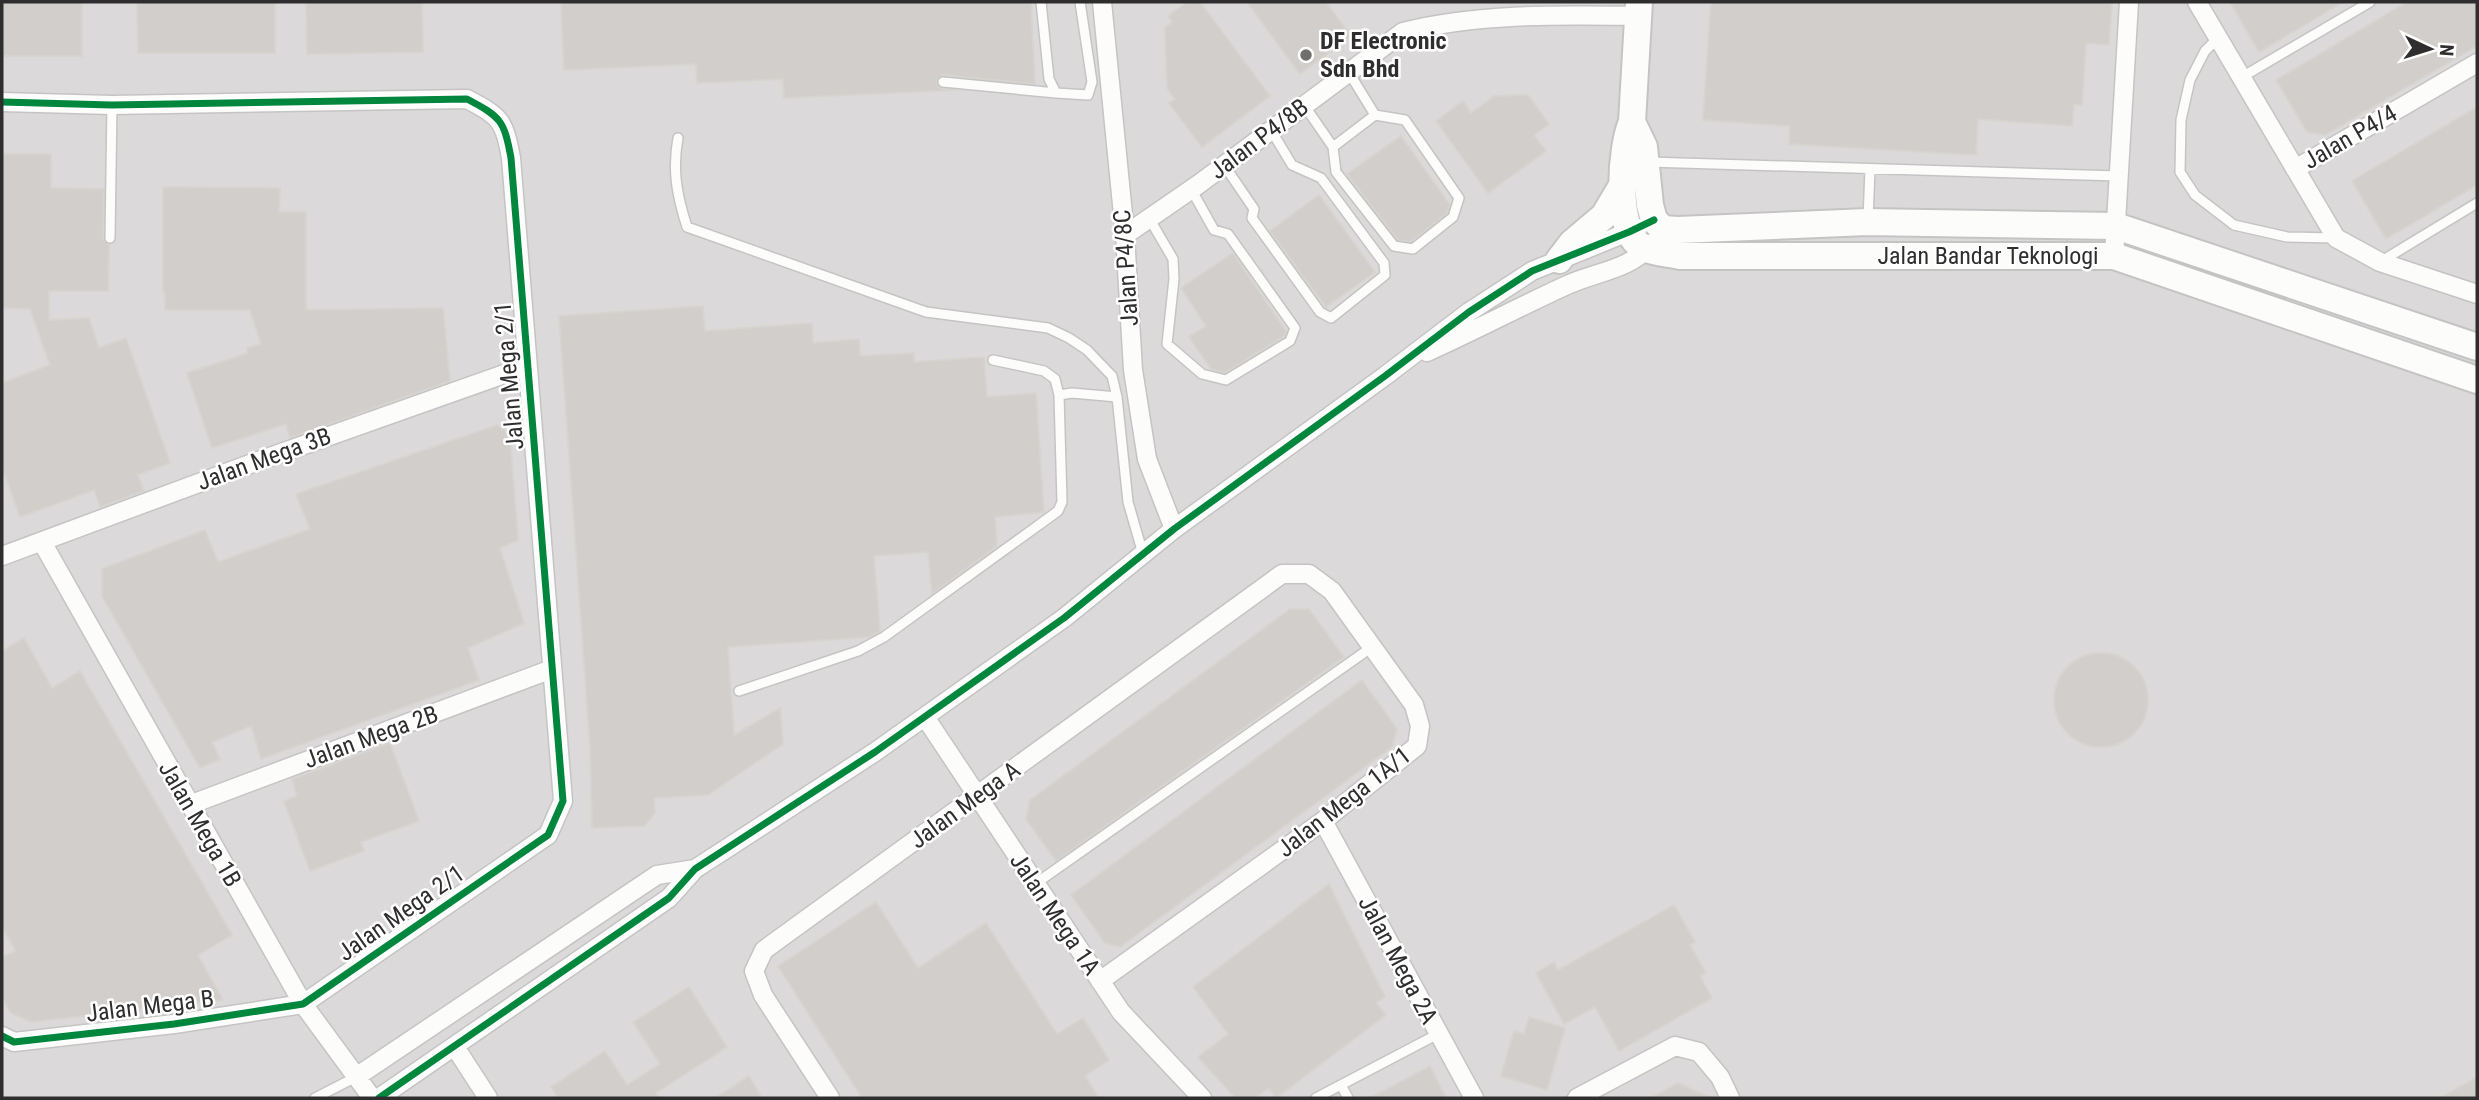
<svg xmlns="http://www.w3.org/2000/svg" width="2479" height="1100" viewBox="0 0 2479 1100" font-family="'Roboto Condensed',sans-serif">
	<style>
		.industrial { fill: #dcd9db }
		.building { fill: #d1cecb; stroke: #d7d4d0; stroke-width: 2 }
		.lines { fill: none; stroke-linecap: round; stroke-linejoin: round }
		.lane-casing { stroke: #c5c4c5; stroke-width: 12 }
		.street-casing { stroke: #c5c4c5; stroke-width: 21 }
		.secondary-casing { stroke: #c5c4c5; stroke-width: 30 }
		.lane { stroke: #fcfcfb; stroke-width: 9 }
		.street { stroke: #fcfcfb; stroke-width: 18 }
		.secondary { stroke: #fcfcfb; stroke-width: 26 }
		.cycleway-casing { stroke: #fff; stroke-width: 11 }
		.cycleway { stroke: #00873e; stroke-width: 7 }
		.poi-dot { fill: #706f6e; stroke: #fff; stroke-width: 2.5 }
		.labels { text-anchor: middle; dominant-baseline: central; stroke-width: 5; stroke-linejoin: round; paint-order: stroke }
		.poi-label { font-size: 24px; font-weight: bold; fill: #2e2e2e; stroke: #fff; text-anchor: start }
		.street-label { font-size: 24px; fill: #2e2e2e; stroke: #fff }
	</style>
	<rect width="100%" height="100%" fill="#ece8e4"/>
	<path class="industrial" d="M2 2H2477V1098H2Z"/>
	<path class="building" d="M2 2H82V56H2Z
		M137 2H275V53H138Z
		M306 2H422L423 52 307 54Z
		M561 2H1031L1035 84 943 75 937 79V85L942 89 955 90 784 98 783 79 697 83 696 64 564 70Z
		M1187 2H1200L1270 96 1202 147 1169 103 1175 99 1167 88 1165 28 1172 22 1168 16Z
		M1247 2H1326L1351 36 1300 74Z
		M1711 2H2112L2109 45 2086 43 2082 105H2074L2072 126 1978 119 1976 155 1789 144 1790 126 1703 120Z
		M2230 2H2343L2259 52Z
		M2407 2H2477V46L2325 135 2307 132 2276 80Z
		M1528 95 1549 124 1534 135 1546 151 1488 193 1436 121 1463 101 1471 113 1494 96Z
		M2477 107V185L2386 239 2352 181Z
		M1401 136 1450 205 1447 213 1411 242 1398 240 1347 174Z
		M2 154H51V188L104 189 103 238 109 245 108 291H49V320L89 318 99 348 126 338 170 463 138 475 144 491 100 507 94 490 20 517 2 467V383L50 365 30 309 2 308Z
		M163 187 280 188 279 212H306V310L443 308 450 381 290 438 286 424 212 448 187 373 248 353 247 348 261 344 250 310H165V292H163Z
		M1319 195 1375 272 1326 307 1270 231Z
		M1233 253 1286 331 1284 336 1225 373 1211 369 1189 337 1206 326 1181 288Z
		M703 306 705 331 812 323 813 343 859 339 860 356 914 353V362L984 357 987 397 1036 393 1044 512 995 517 997 546 932 594 928 552 874 556 880 631 870 637 728 647 734 735 780 708 783 744 708 795 654 798 655 813 644 826 592 828 590 745 559 316Z
		M497 425 510 435 518 540 500 548 524 623 468 648 479 680 261 759 251 726 212 742 220 759 200 768 102 596V569L205 530 218 562 310 529 296 494Z
		M1290 609H1309L1344 657 1056 861 1026 819 1030 800Z
		M24 638 52 688 80 671 232 935 198 955 223 1000 31 1022 11 1013 2 997V957L16 951 2 927V651Z
		M2054 700a47 47 0 1 1 94 0a47 47 0 1 1-94 0Z
		M1362 680 1397 729 1392 747 1120 947 1105 943 1071 895Z
		M390 743 419 821 361 842 364 851 310 871 284 801 297 796 292 779Z
		M1329 884 1385 997 1376 1003 1386 1015 1276 1098 1269 1088 1255 1098H1235L1198 1057 1228 1034 1193 987Z
		M876 902 918 968 986 923 1057 1034 1083 1018 1109 1060 1085 1076 1099 1098H862L778 966Z
		M1674 905 1695 942 1690 945 1706 973 1700 976 1712 998 1619 1051 1595 1007 1564 1024 1536 973 1554 962 1558 970Z
		M689 987 727 1047 656 1093 659 1098H558L551 1087 605 1051 627 1085 660 1064 633 1022Z
		M1529 1017 1565 1028 1547 1090 1501 1076 1514 1031 1524 1034Z
		M1430 1066 1446 1098H1370Z
		M749 1076 762 1098H715Z
		M2477 1077V1098H2440Z
		M1678 1083 1711 1098H1651Z"/>
	<g class="lines">
		<defs>
			<path id="lane" d="M1041 2 1049 79 1056 93 1088 95 1092 82 1080 2
				M2218 38 2205 51 2190 80 2181 120 2180 172 2195 195 2234 225 2287 237 2336 238
				M1348 71 1375 115 1405 120 1459 198 1453 217 1413 249 1394 246 1336 172 1333 147 1375 115
				M2242 77 2370 2
				M943 82 1056 93
				M1304 105 1333 147
				M678 138C672 170 677 196 687 227L926 312 1048 328 1069 338 1087 350 1112 376 1117 397 1128 502 1143 554
				M1648 162 2119 176
				M1224 165 1254 209 1252 218 1320 312 1331 318 1385 275 1384 263 1321 178 1292 165 1271 130
				M1149 218 1173 259 1174 279 1167 344 1202 374 1226 380 1290 341 1295 328 1228 234 1214 230 1191 189
				M1868 220 1870 169
				M110 238 112 105
				M2380 262 2477 203
				M993 360 1044 371 1055 379 1059 395
				M739 691 858 651 884 637 1047 519 1058 511 1062 502 1059 395 1072 393 1117 397
				M1035 884 1372 647
				M1341 1085 1348 1098
				M315 1098 356 1077
				M1316 1098 1438 1034"/>
			<path id="street" d="M1102 2 1125 235 1133 370 1147 459 1174 529
				M2197 2 2336 238 2380 262 2477 294
				M2 102 112 105 467 99C501 117 504 120 511 158L563 801 548 835 303 1004 174 1024 14 1042 2 1036
				M2295 169 2477 63
				M1125 235 1199 184 1403 32C1479 13 1561 15 1638 16
				M2114 256 2129 2
				M1427 352C1474 331 1519 307 1565 286 1594 272 1632 270 1652 243
				M42 542 303 1004 372 1098
				M2 556 250 464 527 366
				M925 717 1121 1012 1202 1098
				M189 805 552 669
				M1323 821 1474 1098
				M455 1047 488 1098
				M356 1077 657 875 695 869
				M379 1098 669 898 695 869 875 752 1064 618 1174 529 1385 376 1469 312 1532 271 1638 228
				M830 1098 763 995 754 971 764 950 1282 574H1309L1332 591 1414 705 1420 726 1417 746 1323 821 1100 981
				M1577 1098 1675 1046 1699 1052 1720 1077 1730 1098"/>
			<path id="secondary" d="M1639 2 1632 122C1621 146 1615 225 1638 244 1649 253 1667 253 1680 256H2114L2477 380
				M1632 122 1644 147 1650 205 1654 220 1663 229 1678 230 1867 222 2116 226 2477 347
				M1559 260 1572 243 1604 216 1623 184"/>
		</defs>
		<use href="#lane" class="lane-casing"/>
		<use href="#street" class="street-casing"/>
		<use href="#secondary" class="secondary-casing"/>
		<use href="#lane" class="lane"/>
		<use href="#street" class="street"/>
		<use href="#secondary" class="secondary"/>
		<defs>
			<path id="cycleway" d="M2 102 112 105 467 99C501 117 504 120 511 158L563 801 548 835 303 1004 174 1024 14 1042 2 1036
				M379 1098 669 898 695 869 875 752 1064 618 1174 529 1385 376 1469 312 1532 271 1629 232 1654 220"/>
		</defs>
		<use href="#cycleway" class="cycleway-casing"/>
		<use href="#cycleway" class="cycleway"/>
	</g>
	<circle class="poi-dot" cx="1306" cy="55" r="7"/>
	<g class="labels">
		<g class="poi-label">
			<text x="1320" y="41">DF Electronic<tspan x="1320" dy="28">Sdn Bhd</tspan></text>
		</g>
		<g class="street-label">
			<text transform="translate(2350 137) rotate(-30)">Jalan P4/4</text>
			<text transform="translate(1259 139) rotate(-37)">Jalan P4/8B</text>
			<text x="1988" y="256">Jalan Bandar Teknologi</text>
			<text transform="translate(1126 268) rotate(-94)">Jalan P4/8C</text>
			<text transform="translate(509 376) rotate(-95)">Jalan Mega 2/1</text>
			<text transform="translate(264 459) rotate(-20)">Jalan Mega 3B</text>
			<text transform="translate(371 737) rotate(-20)">Jalan Mega 2B</text>
			<text transform="translate(1344 802) rotate(-38)">Jalan Mega 1A/1</text>
			<text transform="translate(965 805) rotate(-36)">Jalan Mega A</text>
			<text transform="translate(200 824) rotate(60)">Jalan Mega 1B</text>
			<text transform="translate(401 913) rotate(-35)">Jalan Mega 2/1</text>
			<text transform="translate(1055 914) rotate(56)">Jalan Mega 1A</text>
			<text transform="translate(1398 960) rotate(62)">Jalan Mega 2A</text>
			<text transform="translate(150 1006) rotate(-7)">Jalan Mega B</text>
		</g>
	</g>
	<rect width="2479" height="1100" fill="none" stroke="#2e2e2e" stroke-width="7"/>
	<g transform="translate(2430 49) rotate(94)" stroke="#ffffff" stroke-width="5" paint-order="stroke">
	<path d="M0-5L12 26L0 18L-12 26Z" fill="#2e2e2e"/>
	<text y="-10" font-size="19" font-weight="bold" text-anchor="middle" fill="#2e2e2e">N</text>
	</g>
</svg>
